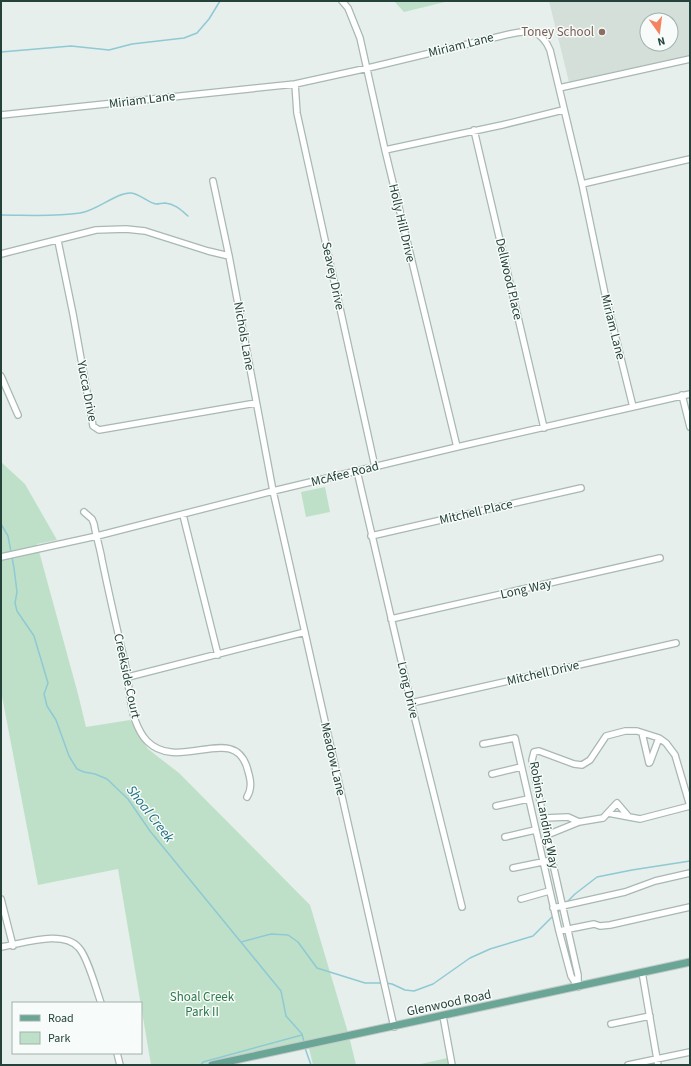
<svg xmlns="http://www.w3.org/2000/svg" width="691" height="1066" viewBox="0 0 691 1066" font-family="'Source Sans 3',sans-serif">
	<style>
		.built { fill: #d4dfda; fill-rule: evenodd }
		.green { fill: #bfe0c8 }
		.lines { fill: none; stroke-linecap: round; stroke-linejoin: round }
		.stream { stroke: #8ec9d4; stroke-width: 1.5 }
		.minor-casing { stroke: #a8b8b2; stroke-width: 8 }
		.major-casing { stroke: #c2cac8; stroke-width: 9 }
		.minor { stroke: #fff; stroke-width: 5.5 }
		.major { stroke: #6aa596; stroke-width: 7 }
		.education-dot { fill: #8d6e63; stroke: #f7fbf9; stroke-width: 1.5 }
		.labels { text-anchor: middle; dominant-baseline: central; stroke-width: 3; stroke-linejoin: round; paint-order: stroke }
		.education-label { font-size: 13px; fill: #785e54; stroke: #f7fbf9; text-anchor: end }
		.street-label { font-size: 13px; fill: #24423a; stroke: #f7fbf9 }
		.park-label { font-size: 13px; fill: #2d7a4b; stroke: #f7fbf9 }
		.water-label { font-size: 14px; font-style: italic; fill: #1c6f80; stroke: #f7fbf9 }
	</style>
	<rect width="100%" height="100%" fill="#e6efeb"/>
	<path class="built" d="M549 1H690V55L569 82ZM647 20H671V44H647Z"/>
	<path class="green" d="M394 1H449L404 12Z
		M1 462 25 484 57 540 37 544 78 694 86 727 130 720 148 749 179 773 310 905 349 1036 356 1065H313L308 1044 214 1065H151L118 869 38 885 1 691Z
		M325 487 330 512 306 517 301 492Z
		M452 1057 453 1065H416Z"/>
	<g class="lines">
		<path class="stream" d="M1 52 71 46 109 50 132 44 184 38 197 33 209 19 220 1
			M1 215C27 215 54 217 80 213 96 211 117 192 131 193 140 194 149 203 156 204 159 204 162 203 165 203 175 204 181 210 188 216
			M1 524 8 536 14 568 17 592 15 603 17 611 34 636 48 683 44 694 47 706 56 720 69 756 77 769 84 772 95 774 107 779 128 799 150 831 281 991 286 1016 302 1034 304 1042
			M567 902 575 894 597 877 632 870 690 861
			M556 914 562 908
			M241 942 271 934 288 935 298 942 317 968 365 983H382
			M386 983 392 984 405 990 414 991 433 984 470 958 490 949 533 936 553 916
			M305 1048 311 1065
			M201 1065 203 1062 302 1035"/>
		<defs>
			<path id="minor" d="M342 1 348 8 360 38 385 150 457 447
				M295 84 297 113 375 467
				M559 88 690 59
				M1 115 295 84 368 68 510 34C530 30 541 29 550 50L582 184 605 294 633 407
				M474 130 544 428
				M385 150 502 125 563 110
				M213 181 229 256 273 491 394 1027
				M582 184 690 159
				M58 241 73 314 93 426 99 430 256 403
				M1 254 96 230 126 229 145 231 208 251 229 256
				M1 376 18 415
				M682 395 690 427
				M357 471 411 703 462 907
				M84 512 92 519 94 524C96 536 100 548 102 560 109 594 117 629 125 663 129 682 129 702 135 720 138 728 141 735 147 741 179 774 236 720 248 771 251 781 252 788 247 797
				M183 515 218 655
				M371 536 581 488
				M1 557 97 536 273 491 457 447 690 394
				M391 619 660 558
				M128 677 305 632
				M411 703 676 643
				M642 733 649 763
				M483 744 515 738 559 931 571 976 578 987
				M650 762 659 738
				M492 774 521 767
				M496 806 528 799
				M608 813 640 819 690 806
				M544 818 568 817 579 822
				M547 835 579 822 603 818 617 803 629 817
				M505 837 535 830
				M513 868 552 860
				M1 899 13 946
				M521 899 549 891
				M553 908 625 892 655 881 690 873
				M559 931 594 924 600 926 610 925 690 907
				M1 947C22 944 63 929 79 948 88 958 96 989 101 1003
				M642 972 658 1065
				M578 987V975L548 842 532 760 534 752 539 751 574 764 582 765 590 760 606 736 625 731H637L659 738 666 743 675 755 690 806
				M443 1016 452 1065
				M611 1024 650 1016
				M117 1053 120 1065
				M628 1065 690 1052"/>
			<path id="major" d="M212 1065 690 962"/>
		</defs>
		<use href="#minor" class="minor-casing"/>
		<use href="#major" class="major-casing"/>
		<use href="#minor" class="minor"/>
		<use href="#major" class="major"/>
	</g>
	<circle class="education-dot" cx="602" cy="32" r="4"/>
	<g class="labels">
		<g class="education-label">
			<text x="594" y="32">Toney School</text>
		</g>
		<g class="street-label">
			<text transform="translate(461 45) rotate(-14)">Miriam Lane</text>
			<text transform="translate(142 100) rotate(-7)">Miriam Lane</text>
			<text transform="translate(402 223) rotate(77)">Holly Hill Drive</text>
			<text transform="translate(333 276) rotate(78)">Seavey Drive</text>
			<text transform="translate(509 279) rotate(77)">Dellwood Place</text>
			<text transform="translate(613 327) rotate(76)">Miriam Lane</text>
			<text transform="translate(244 336) rotate(80)">Nichols Lane</text>
			<text transform="translate(87 391) rotate(79)">Yucca Drive</text>
			<text transform="translate(345 474) rotate(-14)">McAfee Road</text>
			<text transform="translate(476 512) rotate(-13)">Mitchell Place</text>
			<text transform="translate(526 589) rotate(-13)">Long Way</text>
			<text transform="translate(543 673) rotate(-13)">Mitchell Drive</text>
			<text transform="translate(127 676) rotate(78)">Creekside Court</text>
			<text transform="translate(408 690) rotate(77)">Long Drive</text>
			<text transform="translate(333 759) rotate(77)">Meadow Lane</text>
			<text transform="translate(544 815) rotate(79)">Robins Landing Way</text>
			<text transform="translate(449 1003) rotate(-12)">Glenwood Road</text>
		</g>
		<g class="park-label">
			<text x="202" y="997">Shoal Creek<tspan x="202" dy="15">Park II</tspan></text>
		</g>
		<g class="water-label">
			<text transform="translate(150 814) rotate(52)">Shoal Creek</text>
		</g>
	</g>
	<rect width="691" height="1066" fill="none" stroke="#24423a" stroke-width="4"/>
	<rect x="12" y="1002" width="130" height="52" fill="#f7fbf9" stroke="#a3b1ad"/>
	<rect x="20" y="1015" width="20" height="6" fill="#6aa596" stroke="#a3b1ad"/>
	<text x="48" y="1022" font-size="12" fill="#24423a">Road</text>
	<rect x="20" y="1032" width="20" height="12" fill="#bfe0c8" stroke="#a3b1ad"/>
	<text x="48" y="1042" font-size="12" fill="#24423a">Park</text>
	<g transform="translate(659 32) rotate(166)"><circle r="19" fill="#f7fbf9" stroke="#a3b1ad"/>
	<path d="M0-3L7 15L0 10L-7 15Z" fill="#f4845f"/>
	<text y="-6" font-size="11" font-weight="bold" text-anchor="middle" fill="#24423a">N</text>
	</g>
</svg>
